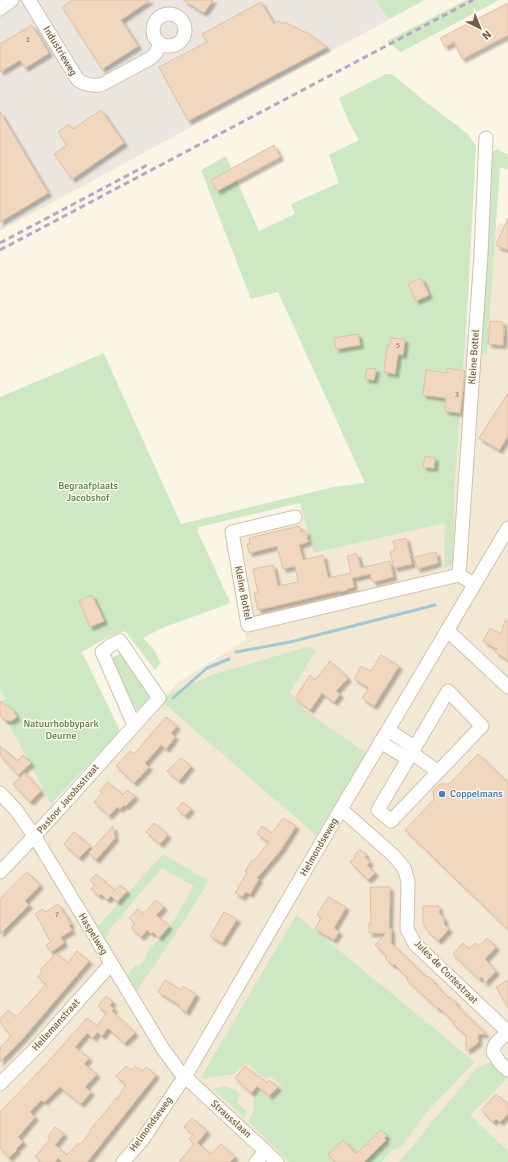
<svg xmlns="http://www.w3.org/2000/svg" width="508" height="1162" viewBox="0 0 508 1162" font-family="Signika,sans-serif">
	<style>
		.residential { fill: #f3e8d4 }
		.industrial { fill: #ebe6df }
		.green { fill: #cfe8c4 }
		.lines { fill: none; stroke-linecap: round; stroke-linejoin: round }
		.stream { stroke: #a1c8d5; stroke-width: 3 }
		.building { fill: #f0d7be; stroke: #e2bf9f; filter: url(#shadow) }
		.minor-casing { stroke: #cfc0af; stroke-width: 15 }
		.minor { stroke: #fff; stroke-width: 13 }
		.rail { stroke: #b9a4c4; stroke-width: 3; stroke-dasharray: 6 4; stroke-linecap: butt }
		.shop-dot { fill: #3f7fe0; stroke: #fef9eb; stroke-width: 1.5 }
		.labels { text-anchor: middle; dominant-baseline: central; stroke-width: 3; stroke-linejoin: round; paint-order: stroke }
		.number-label { font-size: 8px; fill: #927c68 }
		.street-label { font-size: 10px; fill: #735e4b; stroke: #fef9eb }
		.park-label { font-size: 10px; fill: #527e46; stroke: #fef9eb }
		.shop-label { font-size: 10px; fill: #366cbe; stroke: #fef9eb; text-anchor: start }
	</style>
	<defs>
		<filter id="shadow"><feDropShadow dx="3.5" dy="3.5" stdDeviation="1" flood-color="#0004"/></filter>
	</defs>
	<rect width="100%" height="100%" fill="#fbf5e5"/>
	<path class="residential" d="M498 223 508 224V1162H0V692L7 699 60 814 178 682 246 640 224 528 302 509 314 553 448 522 330 320 475 334Z"/>
	<path class="industrial" d="M0 0H425L0 231Z"/>
	<path class="green" d="M375 0H424L389 19Z
		M466 0H499L401 52 387 41Z
		M386 74H392L422 99 468 134 476 146 467 316 455 476 453 565 444 568 445 523 314 553 300 503 199 527 197 530 230 602 228 604 162 628 143 638 155 651 161 663 155 670 125 631 106 638 82 652 120 731 51 804 3 713 0 702 6 699 0 691V397L102 354H104L181 524 333 487 365 483 278 292 251 299 201 170 226 156 259 231 295 214 291 204 339 183 329 155 359 140 349 122 339 98Z
		M497 149 508 155V170L500 167 487 353 483 355 473 354 490 154Z
		M310 646 315 652 290 692 303 709 366 753 316 835 161 701 164 697 211 675Z
		M120 654C126 661 149 688 150 696 151 705 144 709 137 711L127 696 111 660 115 656Z
		M163 854 209 881 167 947 136 992 127 976 135 965 139 966 146 958V954L170 927 193 888V886L162 868 109 930 108 936 104 938 97 927Z
		M296 915 475 1062 427 1112 412 1131V1133L402 1147C390 1149 389 1153 382 1162H289L248 1121 254 1110 253 1096 258 1091 270 1100 282 1086 270 1076 266 1080 246 1063 234 1074 200 1079Z
		M493 1061 508 1078 470 1115 508 1151V1162H399L476 1069Z
		M226 1086 236 1090 240 1094 237 1102 243 1109 247 1110 245 1118 213 1089Z"/>
	<g class="lines">
		<path class="stream" d="M236 652 290 642 435 605
			M173 698 207 668 229 659"/>
	</g>
	<path class="building" d="M73 0H150L121 20 138 46 102 69 62 7Z
		M183 0H213L204 13Z
		M261 2 274 24 278 21 283 24 285 22 304 32H306L327 47 188 121 159 67 207 42 202 34Z
		M508 3V35L462 59 454 42 445 47 440 38Z
		M32 25 49 53 25 68 20 60 0 72V44Z
		M101 110 124 143 72 179 54 154 67 145 58 132 69 124 73 129Z
		M0 112 48 193 0 222Z
		M274 145 280 157 217 191 211 180Z
		M508 218V250L497 246V242Z
		M421 278 429 295 416 301 408 284Z
		M490 321 503 322V328H504L503 345 488 344Z
		M358 334 360 345 336 349 334 338Z
		M391 338 405 339 403 355 398 354 395 374 384 372 387 345H390Z
		M367 368 376 369 374 380 365 379Z
		M447 368 465 371 460 413 445 411 446 398 423 395 426 370 447 373Z
		M508 393V436L499 450 479 438Z
		M425 456 435 458 434 468 423 467Z
		M299 526 301 532 306 531 308 542 299 545 303 560 323 555 328 578 351 573 347 556 357 554 361 568 390 561 393 577 373 582 370 574 352 578 354 587 346 589 347 590 338 592V591L258 610 254 593H258L253 569 273 565 278 586 298 582 295 566 283 569 277 546 249 553 247 544H250L249 538Z
		M406 538 412 564 394 568 390 551 395 550 393 541Z
		M436 552 438 563 417 569 414 557Z
		M92 595 104 621 90 627 79 601Z
		M505 620H508V660L495 652 497 649 483 641 490 628 501 634Z
		M381 655 399 666 374 706 362 698 369 688 354 679 361 666 371 671Z
		M330 661 348 678 336 691 340 694 334 702 322 693 310 710 295 698 310 675 315 680Z
		M0 701 13 710 17 717 11 721 4 720 0 715Z
		M166 717 177 726 171 733 175 737 166 749 161 745 145 763 149 767 134 783 116 766 130 751 134 754Z
		M0 746 17 761 23 755 31 763 18 775 0 755Z
		M478 754 508 783V929L405 830 434 799 433 791 440 784H449Z
		M181 758 191 766 179 781 167 771Z
		M25 773 41 791 30 802 13 784Z
		M108 782 123 795 127 790 135 796 126 806 124 805 120 809 117 807 109 816 94 802 102 793 100 791Z
		M183 802 191 809 185 816 177 809Z
		M283 818 296 826 280 851 257 878 259 879 250 894 246 892 242 897 235 893 247 872 245 871 252 860H254L269 842 257 834 262 826 272 833Z
		M154 823 168 835 160 844 146 832Z
		M113 826 115 838 96 860 89 853Z
		M74 832 90 846 79 858 64 844Z
		M360 849 366 855 365 857 370 862 367 865 375 873 368 880 350 862 355 857 354 855Z
		M27 872 40 885 25 901 29 905 0 934V899Z
		M96 874 115 891 120 885 127 891 117 902 111 896 107 900 101 894 99 896 91 889 95 885 90 880Z
		M370 887H390L389 930 391 928V943L426 977 428 976 434 982V983L449 999 450 997 457 1004 456 1005 486 1034H478V1043L466 1051V1035L453 1024 454 1022 439 1008 438 1009 407 980 408 978 394 964 392 965 385 958 387 956 375 945 386 933H369V923H371Z
		M328 897 346 907 334 928 339 932 334 940 315 929 321 918 317 915Z
		M156 900 164 907 156 915 169 926 159 938 153 932 151 934 147 930 141 937 131 928 135 923 129 918 138 909 143 914Z
		M58 904 71 924 69 926 72 930 61 937 64 943 51 952 46 945 51 942 43 929 44 928 35 914 42 909 45 912Z
		M423 906H439V913L444 918V924L449 929 438 941 426 929 423 923Z
		M224 912 237 919 222 943 210 936Z
		M487 938 496 947 485 959 496 971 485 983 482 977 479 979 453 954 463 943 469 949 475 943 479 946Z
		M77 951 89 961 25 1036 0 1062V1047L11 1036 0 1022V1019L8 1010 16 1017 33 999 46 984 38 977 42 972 40 970 56 953 68 963Z
		M165 980 181 990 183 986 196 994 186 1012 179 1007 180 1005 158 992Z
		M508 980V1008L496 987Z
		M106 996 113 1002 110 1005 114 1009 112 1011 135 1033 124 1043 108 1028 102 1036 97 1032 93 1038 87 1033 75 1047 89 1058 84 1064 97 1074 85 1087 91 1092 81 1104 60 1087 44 1102 41 1100 30 1112 35 1117 18 1137 23 1142 16 1149 17 1150 9 1158 0 1148V1112L47 1063 87 1018 97 1026 107 1013 98 1006Z
		M126 1066 131 1070 135 1066 142 1071 146 1067 156 1075 87 1162H62L58 1158 55 1162H42L35 1157 50 1139 48 1136 55 1127 64 1134 55 1145 67 1155 78 1143 80 1145 91 1131 90 1130 106 1111 116 1098 117 1099 126 1085 116 1076Z
		M245 1066 258 1077 259 1076 267 1083 269 1080 278 1087 269 1096 257 1086 251 1093 235 1078Z
		M496 1094 508 1105V1114L500 1122 496 1119 493 1122 481 1110Z
		M192 1118 207 1131 197 1143 211 1154 221 1144 235 1157 230 1162H179L194 1144 189 1139 193 1135 184 1127Z
		M381 1130 387 1136 384 1138 386 1140 364 1162H335L328 1154 343 1140 356 1154Z"/>
	<g class="lines">
		<defs>
			<path id="minor" d="M29 0 78 80C85 85 92 86 101 85L151 58 156 53 160 44
				M0 9 12 0
				M153 30a16 16 0 1 1 32 0a16 16 0 1 1-32 0Z
				M295 517 232 532 248 625 459 575
				M474 584 459 575 481 254 486 138
				M447 630 508 687
				M448 691 482 726 391 821 378 810Z
				M388 730 414 747
				M380 742 407 758
				M411 752 438 772
				M0 793 16 810 35 837 163 1049 180 1072 277 1162
				M341 809 394 856 404 868 408 881 407 929 415 944 508 1032
				M0 872C55 816 106 756 159 698L120 641 111 645 102 652 134 725
				M508 1033C501 1038 494 1042 493 1052L500 1063 508 1070
				M0 1084 37 1047 111 964
				M123 1162 143 1139 189 1070 341 809 508 528
				M256 1162 266 1151"/>
		</defs>
		<use href="#minor" class="minor-casing"/>
		<use href="#minor" class="minor"/>
		<path class="rail" d="M0 243 149 164
			M0 250 473 0"/>
	</g>
	<circle class="shop-dot" cx="442" cy="794" r="4"/>
	<g class="labels">
		<g class="number-label">
			<text x="28" y="39">1</text>
			<text x="398" y="345">5</text>
			<text x="457" y="394">3</text>
			<text x="57" y="914">7</text>
		</g>
		<g class="street-label">
			<text transform="translate(60 51) rotate(59)">Industrieweg</text>
			<text transform="translate(474 357) rotate(-86)">Kleine Bottel</text>
			<text transform="translate(243 593) rotate(79)">Kleine Bottel</text>
			<text transform="translate(68 799) rotate(-49)">Pastoor Jacobsstraat</text>
			<text transform="translate(319 847) rotate(-60)">Helmondseweg</text>
			<text transform="translate(93 934) rotate(59)">Haspelweg</text>
			<text transform="translate(446 972) rotate(45)">Jules de Cortestraat</text>
			<text transform="translate(56 1025) rotate(-48)">Hellemanstraat</text>
			<text transform="translate(231 1119) rotate(42)">Strausslaan</text>
			<text transform="translate(151 1124) rotate(-54)">Helmondseweg</text>
		</g>
		<g class="park-label">
			<text x="88" y="486">Begraafplaats<tspan x="88" dy="12">Jacobshof</tspan></text>
			<text x="61" y="724">Natuurhobbypark<tspan x="61" dy="12">Deurne</tspan></text>
		</g>
		<g class="shop-label">
			<text x="450" y="794">Coppelmans</text>
		</g>
	</g>
	<g transform="translate(480 28) rotate(137)" stroke="#fef9eb" stroke-width="3" paint-order="stroke">
	<path d="M0-3L7 15L0 10L-7 15Z" fill="#735e4b"/>
	<text y="-6" font-size="11" font-weight="bold" text-anchor="middle" fill="#735e4b">N</text>
	</g>
</svg>
